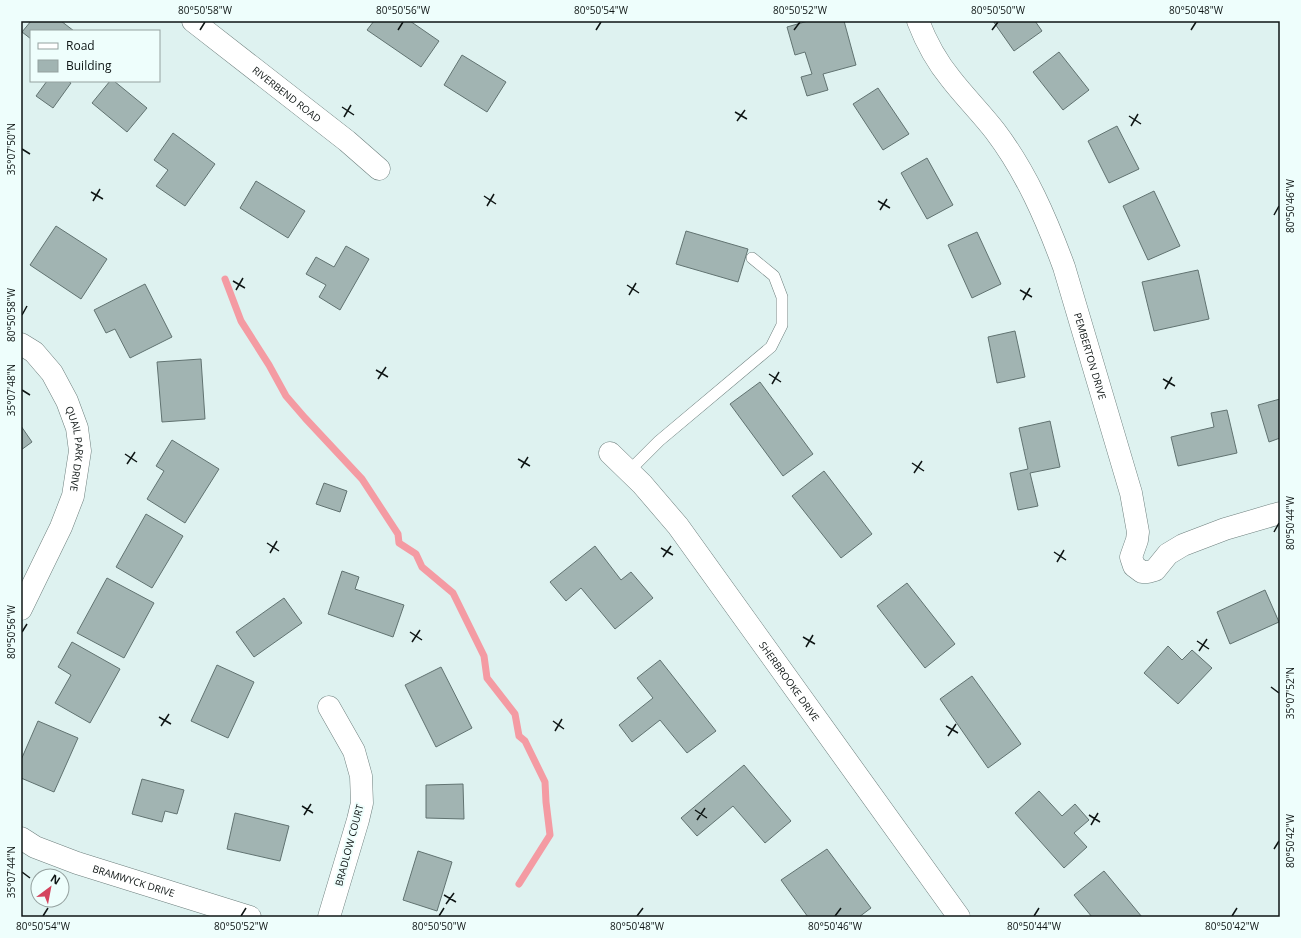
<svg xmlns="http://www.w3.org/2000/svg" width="1301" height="938" viewBox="0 0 1301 938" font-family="'Open Sans',sans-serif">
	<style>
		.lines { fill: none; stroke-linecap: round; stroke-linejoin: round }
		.stream { stroke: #f49ba3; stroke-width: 7 }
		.building { fill: #a1b4b2; stroke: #617371 }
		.service-casing { stroke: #6d7f7d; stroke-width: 12 }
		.minor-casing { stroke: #6d7f7d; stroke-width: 23 }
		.service { stroke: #fff; stroke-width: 11 }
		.minor { stroke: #fff; stroke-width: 22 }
		.ticks { fill: none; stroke: #0e1514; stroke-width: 1.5 }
		.labels { text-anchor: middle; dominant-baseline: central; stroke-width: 4; stroke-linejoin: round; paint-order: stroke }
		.street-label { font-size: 10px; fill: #0e1514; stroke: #eefefc }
		.neatline { fill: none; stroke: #0e1514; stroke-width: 1.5 }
		.ticks-label { font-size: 10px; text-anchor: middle; fill: #0e1514 }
	</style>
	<rect width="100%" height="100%" fill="#def2f0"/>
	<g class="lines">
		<path class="stream" d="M225 279 241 321 269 365 286 396 305 418 362 479 398 534 399 543 416 554 422 567 453 593 484 656 487 678 515 714 519 736 525 741 545 782 546 802 550 835 519 884"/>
	</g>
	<path class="building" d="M31 21H61L74 31H31V39L22 32Z
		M374 21H410L439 41 421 67 367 30Z
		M808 21H844L856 65 823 74 828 90 807 96 801 77 812 74 805 52 795 55 787 27Z
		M993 21H1035L1042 31 1014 51Z
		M1059 52 1089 90 1063 110 1033 72Z
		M462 55 506 82 487 112 444 85Z
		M47 81H68L71 83 53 108 36 96Z
		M110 81H114L147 108 127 132 92 103Z
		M878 88 909 134 883 150 853 104Z
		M1117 126 1139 169 1109 183 1088 141Z
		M173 133 215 164 185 206 156 186 168 170 154 160Z
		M927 158 953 205 927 219 901 173Z
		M256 181 305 211 288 238 240 208Z
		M1154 191 1180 246 1148 260 1123 206Z
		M56 226 107 259 81 299 30 265Z
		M686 231 748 249 738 282 676 264Z
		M977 232 1001 284 972 298 948 245Z
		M346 246 369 259 340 310 319 297 326 285 306 274 316 257 334 267Z
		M1198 270 1209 319 1154 331 1142 282Z
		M145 284 172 337 130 358 115 329 106 333 94 310Z
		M1015 331 1025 377 997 383 988 337Z
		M201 359 205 419 162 422 157 362Z
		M760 382 813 454 783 476 730 404Z
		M1280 399V438L1269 442 1258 405Z
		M1227 410 1237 453 1178 466 1171 437 1214 427 1211 413Z
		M1050 421 1060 467 1030 473 1038 506 1018 510 1010 473 1028 469 1019 428Z
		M21 426 32 442 21 450Z
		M172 440 219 469 185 523 147 499 164 471 156 466Z
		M824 471 872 534 841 558 792 496Z
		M324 483 347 491 340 512 316 504Z
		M146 514 183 536 152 588 116 567Z
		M595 546 621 580 631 572 653 598 615 629 581 588 566 601 550 582Z
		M342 571 359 577 355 589 404 605 393 637 328 614Z
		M107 578 154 603 124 658 77 633Z
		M907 583 955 644 925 668 877 606Z
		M1265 590 1279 622 1230 644 1217 612Z
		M284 598 302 623 254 657 236 632Z
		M72 642 120 669 90 723 55 703 71 675 58 667Z
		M1168 646 1182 660 1192 650 1212 668 1178 704 1144 673Z
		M660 660 716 731 687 753 660 720 632 742 619 725 653 698 637 678Z
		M217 665 254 682 228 738 191 721Z
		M441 667 472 728 436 747 405 685Z
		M972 676 1021 744 988 768 940 699Z
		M38 721 78 738 54 792 21 778V760Z
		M744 765 791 821 765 843 733 806 697 836 681 818Z
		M142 779 184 790 177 814 165 811 162 822 132 814Z
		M463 784 464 819 426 818V785Z
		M1039 791 1062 816 1075 804 1089 820 1074 833 1087 847 1064 868 1015 813Z
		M235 813 289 826 280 861 227 849Z
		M827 849 871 908 859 917H808L781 880Z
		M418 851 452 862 437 911 403 900Z
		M1104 871 1142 917H1092L1074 895Z"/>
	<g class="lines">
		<defs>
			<path id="service" d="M629 471 659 441 771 347 782 325V297L774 276 752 258"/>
			<g id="minor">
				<path id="s1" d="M193 21 347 141 379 169"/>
				<path id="s2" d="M918 21C926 42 937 62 951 79 965 97 981 113 995 131 1026 172 1046 218 1064 267L1131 493 1138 532 1137 540 1131 557 1134 566 1142 572H1148L1155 570 1168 554 1183 545 1225 529 1280 513"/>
				<path id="s3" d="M21 344 34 352 52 373 67 401 77 428 80 451 73 496 61 527 21 609"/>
				<path id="s4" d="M610 453 642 484 678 526 959 917"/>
				<path d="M329 707 354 751 361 776 362 803 358 820 329 917"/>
				<path id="s5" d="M21 838 35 847 77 863 250 917"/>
			</g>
		</defs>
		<use href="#service" class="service-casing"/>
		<use href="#minor" class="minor-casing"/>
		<use href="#service" class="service"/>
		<use href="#minor" class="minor"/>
	</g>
	<path class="ticks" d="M200 30 205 22M398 30 403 22M596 30 601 22M794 30 800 22M992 30 998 22M1191 30 1196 22M342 107 354 115M735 112 747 119M1129 116 1141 124M344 117 351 105M737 121 745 110M1131 126 1138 114M22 149 30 154M91 192 103 199M484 196 496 204M93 201 100 189M878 201 890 208M487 206 494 194M880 210 887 199M1274 215 1279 206M233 281 245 288M627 285 639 293M236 290 243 278M1020 290 1032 297M629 295 636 283M1023 300 1030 288M22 315 27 306M376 370 388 377M769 374 781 382M378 379 386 367M1163 379 1175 386M772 384 779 372M1165 389 1172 377M22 390 30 395M125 454 137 462M518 459 530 466M912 463 924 471M127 464 135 452M521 468 528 457M914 473 922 461M1274 532 1279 523M267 543 279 551M661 548 673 555M1054 552 1066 560M270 553 277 541M663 557 671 546M1057 562 1064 550M22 632 27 624M410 632 422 640M803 637 815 644M1197 641 1209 649M412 642 420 630M806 647 813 635M1199 651 1207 639M1271 687 1279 693M159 717 171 724M553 721 564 729M161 726 169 714M946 726 958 733M555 731 562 719M948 736 956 724M302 806 313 813M695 810 707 818M304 815 311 804M1089 815 1100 822M697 820 705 808M1091 825 1098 813M1274 849 1279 841M22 872 30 878M444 895 456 902M446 904 454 893M43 916 48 908M241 916 246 908M439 916 444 908M637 916 643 908M835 916 841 908M1034 916 1039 908M1232 916 1237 908"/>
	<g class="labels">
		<g class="street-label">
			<text stroke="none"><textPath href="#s1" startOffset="119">RIVERBEND ROAD</textPath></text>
			<text stroke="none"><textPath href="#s2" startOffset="381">PEMBERTON DRIVE</textPath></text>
			<text stroke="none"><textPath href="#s3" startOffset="124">QUAIL PARK DRIVE</textPath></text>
			<text stroke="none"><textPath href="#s4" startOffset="291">SHERBROOKE DRIVE</textPath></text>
			<text transform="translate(349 845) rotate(-75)">BRADLOW COURT</text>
			<text stroke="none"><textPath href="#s5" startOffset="121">BRAMWYCK DRIVE</textPath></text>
		</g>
	</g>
	<rect width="1301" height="938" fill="none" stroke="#eefefc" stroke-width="44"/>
	<rect x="30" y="30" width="130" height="52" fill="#eefefc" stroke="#94a19f"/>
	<rect x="38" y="43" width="20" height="6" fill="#ffffff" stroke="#94a19f"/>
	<text x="66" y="50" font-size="12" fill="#0e1514">Road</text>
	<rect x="38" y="60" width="20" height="12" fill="#a1b4b2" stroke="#94a19f"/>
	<text x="66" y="70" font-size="12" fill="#0e1514">Building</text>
	<g transform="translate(50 888) rotate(32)"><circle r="19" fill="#eefefc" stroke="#94a19f"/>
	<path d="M0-3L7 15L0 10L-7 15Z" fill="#d4445e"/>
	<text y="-6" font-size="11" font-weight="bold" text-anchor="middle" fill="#0e1514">N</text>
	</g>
	<rect x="22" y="22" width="1257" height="894" class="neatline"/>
	<g class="ticks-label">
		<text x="205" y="14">80°50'58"W</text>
		<text x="403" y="14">80°50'56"W</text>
		<text x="601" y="14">80°50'54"W</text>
		<text x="800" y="14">80°50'52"W</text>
		<text x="998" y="14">80°50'50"W</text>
		<text x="1196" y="14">80°50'48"W</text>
		<text transform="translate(11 149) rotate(-90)" y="4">35°07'50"N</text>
		<text transform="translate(1290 206) rotate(-90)" y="4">80°50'46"W</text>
		<text transform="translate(11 315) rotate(-90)" y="4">80°50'58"W</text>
		<text transform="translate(11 390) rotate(-90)" y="4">35°07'48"N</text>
		<text transform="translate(1290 523) rotate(-90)" y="4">80°50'44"W</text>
		<text transform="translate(11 632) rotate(-90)" y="4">80°50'56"W</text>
		<text transform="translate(1290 693) rotate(-90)" y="4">35°07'52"N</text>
		<text transform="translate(1290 841) rotate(-90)" y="4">80°50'42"W</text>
		<text transform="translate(11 872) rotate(-90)" y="4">35°07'44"N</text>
		<text x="43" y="930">80°50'54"W</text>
		<text x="241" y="930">80°50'52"W</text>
		<text x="439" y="930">80°50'50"W</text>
		<text x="637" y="930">80°50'48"W</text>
		<text x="835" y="930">80°50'46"W</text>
		<text x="1034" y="930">80°50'44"W</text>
		<text x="1232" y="930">80°50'42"W</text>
	</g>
</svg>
